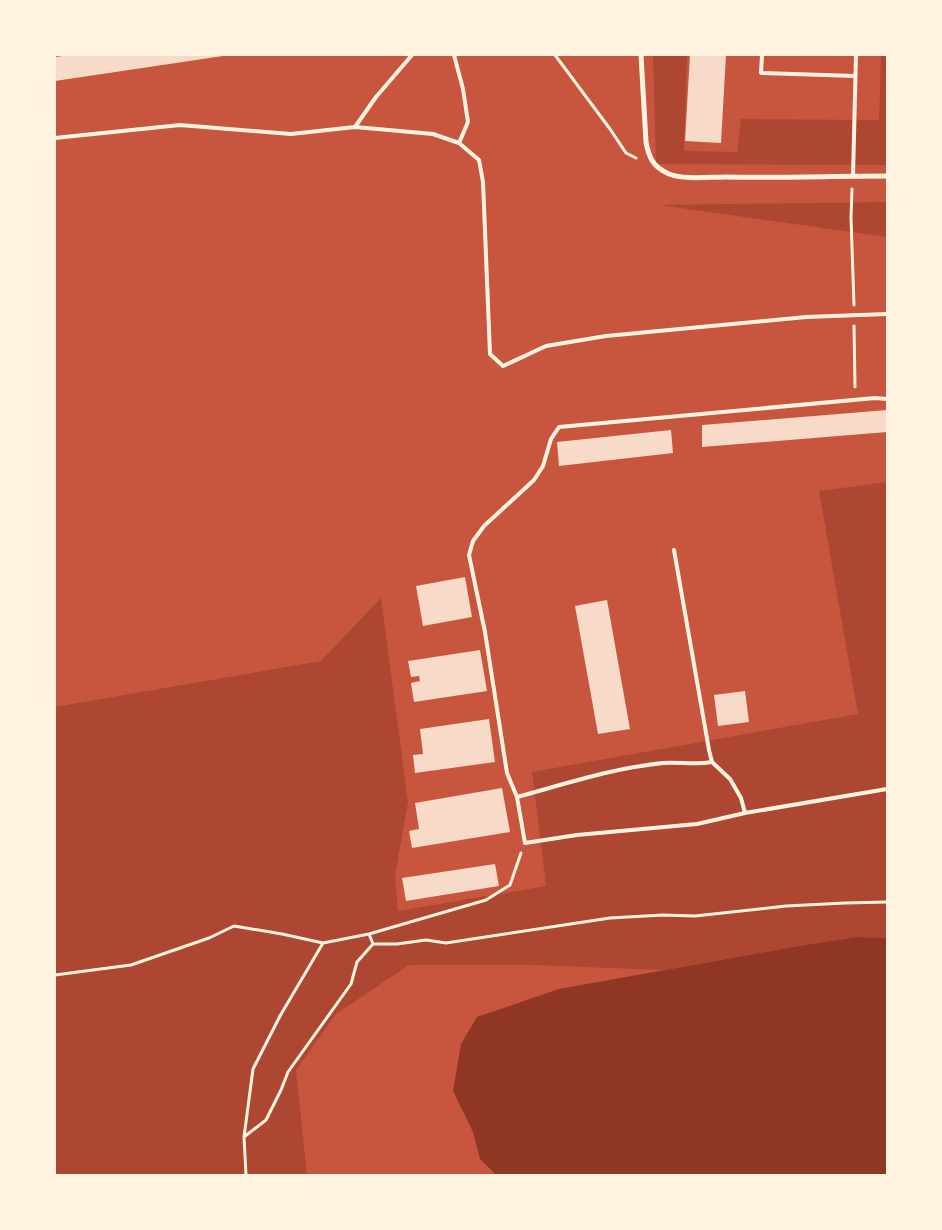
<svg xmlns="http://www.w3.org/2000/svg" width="942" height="1230" viewBox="0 0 942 1230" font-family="Signika,sans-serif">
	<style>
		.green { fill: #ae4732 }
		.water { fill: #8f3625 }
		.building { fill: #f7dbc8 }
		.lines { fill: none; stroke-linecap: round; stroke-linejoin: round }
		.path { stroke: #fff3e0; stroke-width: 3 }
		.service { stroke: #fff3e0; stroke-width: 4 }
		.minor { stroke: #fff3e0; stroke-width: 5 }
	</style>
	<rect width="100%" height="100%" fill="#c8553d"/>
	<path class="green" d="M653 55H687L684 151 737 152 741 119 879 120 881 55H887V165L656 164Z
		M887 202V237L659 205Z
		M887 482V938L857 937 799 946 663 970 533 965H409L336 1014 296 1070 307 1175H55V707L321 661 381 598 408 802 395 876 398 911 546 886 532 772 858 714 819 491Z"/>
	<path class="water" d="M857 937 887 938V1175H496L480 1159 473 1132 453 1091 461 1044 477 1017 559 989 799 946Z"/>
	<path class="building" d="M70 55H223V56L55 81V57Z
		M690 55H726L721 143 685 141Z
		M887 410V432L702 447V425Z
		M671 430 673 453 559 466 557 442Z
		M465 577 472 617 423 626 416 586Z
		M607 600 630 729 598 734 575 606Z
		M480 650 487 691 414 702 411 683 420 681 419 676 411 677 408 661Z
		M745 691 749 722 718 726 714 695Z
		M489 719 495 762 415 773 413 755 423 754 420 729Z
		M502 788 510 832 412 848 409 831 419 829 415 803Z
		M495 864 499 886 406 901 402 878Z"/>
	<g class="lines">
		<path class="path" d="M555 55 610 129 626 153 636 158
			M852 189 851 218 854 305
			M854 326 855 387
			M369 934 373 944
			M55 975 131 965 209 938 234 926 282 934 323 943
			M244 1137 266 1120 281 1090 288 1072 351 984 357 962 373 944H397L426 940 446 943 610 918 663 915 695 916 786 906 845 903 887 902
			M246 1175 244 1137 253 1069 280 1016 323 943 369 934 486 900 510 885 521 853"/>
		<path class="service" d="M454 55 463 89 468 122 459 143
			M762 55 761 73 855 76
			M355 127 433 134 459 143 479 160 483 182 490 354 503 366 546 346 606 336 806 317 887 314
			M55 138 180 125 291 134 355 127 376 97 412 55
			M853 176 856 55
			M674 550 709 750 712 762 730 779 741 798 745 813 887 789
			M517 797C565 784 613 768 663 763 679 762 696 765 712 762
			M745 813 697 824 577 835 525 843 517 797 507 773 485 632 469 555 473 541 484 526 534 480 543 466 551 439 559 427 875 398 887 399"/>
		<path class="minor" d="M641 55 646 142C649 158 653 167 669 174 684 180 709 177 726 177 780 178 833 176 887 176"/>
	</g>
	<rect width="942" height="1230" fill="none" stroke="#fff3e0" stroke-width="112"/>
</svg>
